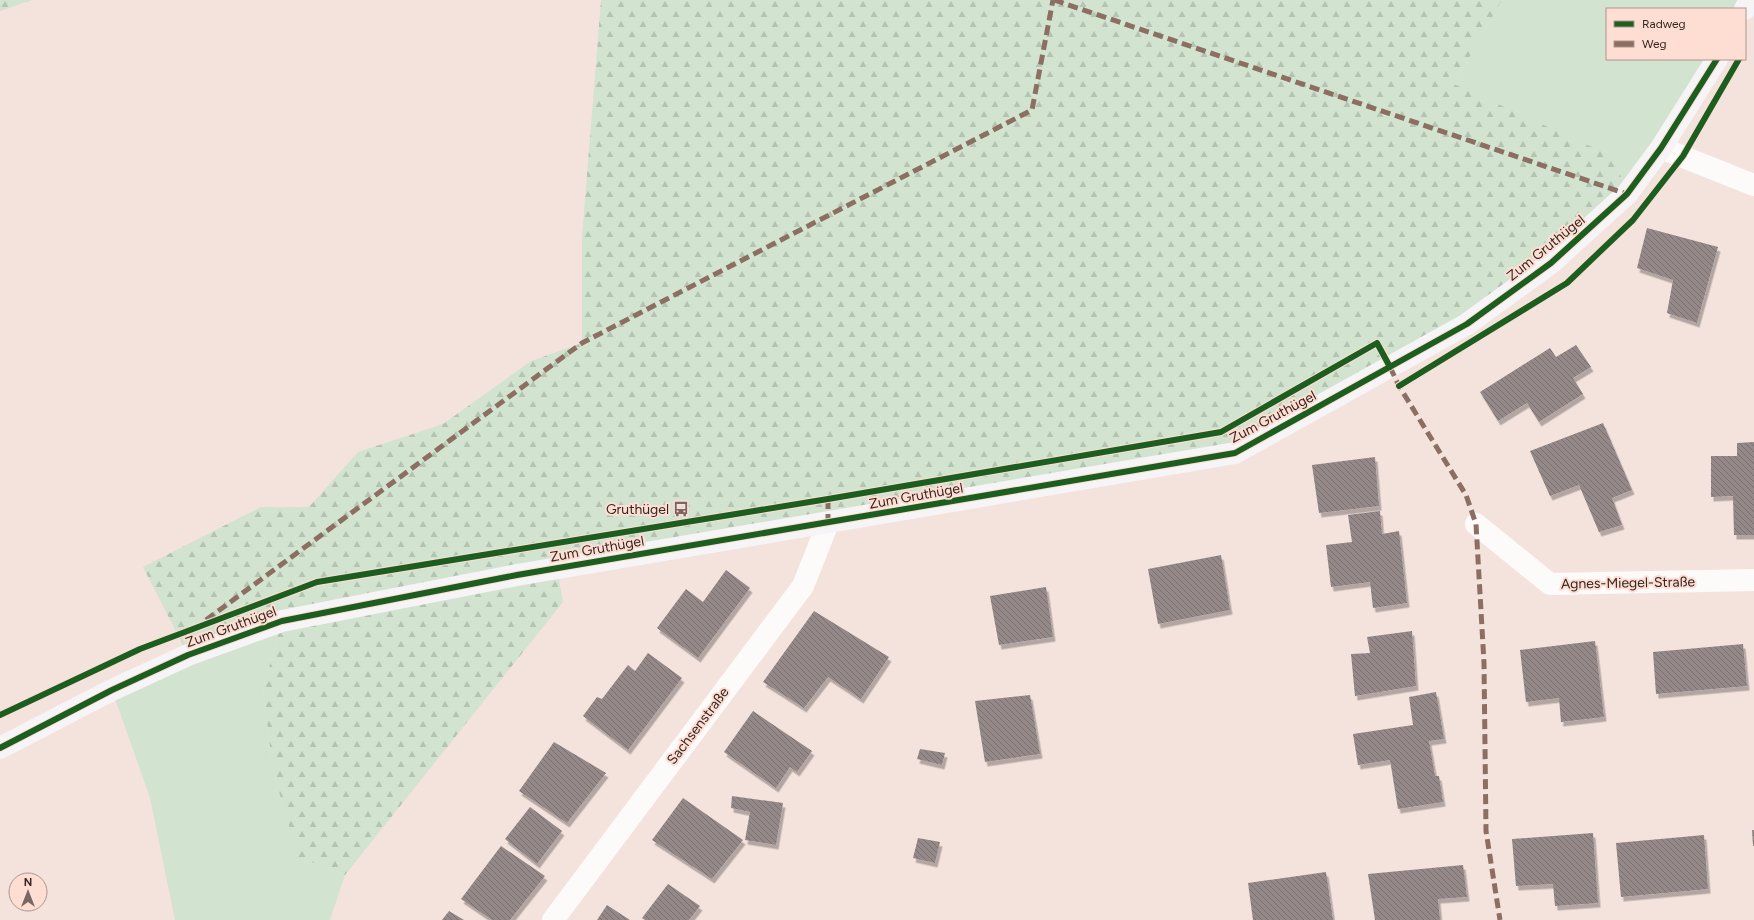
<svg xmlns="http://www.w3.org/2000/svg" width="1754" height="920" viewBox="0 0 1754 920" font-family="Figtree,sans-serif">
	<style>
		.green { fill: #d2e3d0 }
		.forest { fill: url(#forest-firs) }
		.building { fill: url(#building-back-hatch); filter: url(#shadow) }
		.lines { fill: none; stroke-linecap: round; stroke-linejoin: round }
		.street { stroke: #fdfbfa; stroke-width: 22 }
		.secondary { stroke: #f6f4f6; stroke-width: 22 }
		.quiet { stroke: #8d6e63; stroke-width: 5; stroke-dasharray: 10 5; stroke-linecap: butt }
		.cycleway-casing { stroke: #feded3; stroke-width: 8 }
		.cycleway { stroke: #1b5e20; stroke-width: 6 }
		.labels { text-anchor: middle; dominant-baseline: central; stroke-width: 4; stroke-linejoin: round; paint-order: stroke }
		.street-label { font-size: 14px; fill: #352621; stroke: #feded3 }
		.poi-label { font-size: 14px; fill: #352621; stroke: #feded3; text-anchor: end }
	</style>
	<defs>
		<pattern id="forest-firs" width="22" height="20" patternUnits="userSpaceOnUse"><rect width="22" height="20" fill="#d2e3d0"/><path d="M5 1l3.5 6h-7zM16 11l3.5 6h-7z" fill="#b5c3b2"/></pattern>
		<pattern id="building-back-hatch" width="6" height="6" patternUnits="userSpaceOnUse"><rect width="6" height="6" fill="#958888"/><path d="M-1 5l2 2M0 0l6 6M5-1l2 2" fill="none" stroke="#7a6f6f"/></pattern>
		<filter id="shadow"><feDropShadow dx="2.5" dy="4.5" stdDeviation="0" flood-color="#0004"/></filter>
	</defs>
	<rect width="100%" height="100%" fill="#f4e3dd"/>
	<path class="green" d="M1502 0H1750L1745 9H1607V59H1717L1627 194 1454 84Z
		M282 621 263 689 273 770 298 857 345 875 330 920H175L150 798 112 690Z"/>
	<path class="forest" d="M0 0H32L0 11Z
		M601 0H1502L1454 84 1614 157 1627 194 1551 263 1235 453 557 568 563 602 345 875 298 857 273 771 263 689 282 621 188 655 143 567 261 507H309L358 452 443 424 531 361 582 343V237Z"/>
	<path class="building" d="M1647 228 1718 247 1697 323 1667 313 1673 280 1637 268Z
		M1576 345 1591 367 1573 378 1583 394 1539 422 1527 403 1498 421 1480 392 1550 348 1556 357Z
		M1603 423 1632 490 1612 498 1622 525 1599 532 1579 485 1550 496 1530 451Z
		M1754 442V535H1734L1733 496 1711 497V456H1737V443Z
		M1375 457 1379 506 1319 513 1312 465Z
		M1380 511 1382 534 1399 531 1407 603 1373 608 1370 582 1331 587 1326 545 1352 542 1348 515Z
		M1221 555 1230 610 1158 624 1148 569Z
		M726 570 750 588 698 658 657 628 686 589 703 602Z
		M1046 587 1053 637 999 645 990 596Z
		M814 611 889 657 861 699 828 677 804 708 763 682Z
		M1412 631 1416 686 1355 696 1351 654 1370 653 1367 637Z
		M1595 641 1604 717 1561 722 1559 698 1526 702 1520 650Z
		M1743 644 1747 686 1656 694 1653 652Z
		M648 653 682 678 628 750 583 716 597 697 602 699 628 665 635 671Z
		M1436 692 1444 739 1429 741 1435 776H1439L1443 802 1398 809 1390 760 1358 765 1353 734 1413 725 1409 697Z
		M1030 695 1040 754 985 762 975 701Z
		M753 711 812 751 797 772 790 767 776 788 724 752Z
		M554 742 606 773 567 823 519 791Z
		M920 749 945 753 942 765 917 759Z
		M732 796 783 803 776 845 745 840 750 812 731 808Z
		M683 798 743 840 712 879 652 840Z
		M530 807 562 831 537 864 505 839Z
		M1752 830H1754V846H1753Z
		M1593 833 1598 903 1555 906 1553 884 1516 886 1512 839Z
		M1704 835 1708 889 1621 897 1616 843Z
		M918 838 940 842 935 863 913 858Z
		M501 846 545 876 510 920H492L461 899Z
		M1463 865 1467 897 1438 899 1440 920H1375L1368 874Z
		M1326 872 1333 920H1253L1248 883Z
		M668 884 700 906 689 920H645L642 918Z
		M607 905 630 920H597Z
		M449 911 464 920H442Z"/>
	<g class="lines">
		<path class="street" d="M1661 148 1754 185
			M1476 524 1550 584 1754 580
			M553 920 803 586 828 523"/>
		<path class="secondary" d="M1745 9 1750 0
			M0 748 112 690 188 655 282 621 517 575 1235 453 1467 324 1551 263 1627 194 1661 148 1717 59"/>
		<path class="quiet" d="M1054 0 1627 194
			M1390 367 1399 386 1466 495 1476 524 1484 663 1486 831 1500 920
			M828 499V523
			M206 620 582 343 1032 110 1053 0"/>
		<defs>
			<path id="cycleway" d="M1399 386 1567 283 1633 220 1683 156 1739 59
				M0 715 140 649 317 582 828 499 1221 432 1377 343 1390 367
				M0 748 112 690 188 655 282 621 517 575 1235 453 1467 324 1551 263 1627 194 1661 148 1717 59"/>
		</defs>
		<use href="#cycleway" class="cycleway-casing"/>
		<use href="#cycleway" class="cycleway"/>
	</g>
	<defs>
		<symbol id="bus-bare" viewBox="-9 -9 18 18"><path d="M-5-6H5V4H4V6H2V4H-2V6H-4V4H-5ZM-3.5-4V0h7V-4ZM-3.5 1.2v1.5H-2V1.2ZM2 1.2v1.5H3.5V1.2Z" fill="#786863" stroke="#feded3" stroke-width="2.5" paint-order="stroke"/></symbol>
	</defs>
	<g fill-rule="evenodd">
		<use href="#bus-bare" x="670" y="498" width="22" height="22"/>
	</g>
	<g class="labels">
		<g class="street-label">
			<text transform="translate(1546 248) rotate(-39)">Zum Gruthügel</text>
			<text transform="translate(1273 417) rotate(-28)">Zum Gruthügel</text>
			<text transform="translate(916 496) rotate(-10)">Zum Gruthügel</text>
			<text transform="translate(597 549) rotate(-10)">Zum Gruthügel</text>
			<text transform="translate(1628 583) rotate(-1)">Agnes-Miegel-Straße</text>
			<text transform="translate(231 627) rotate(-20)">Zum Gruthügel</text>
			<text transform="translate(698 726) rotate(-53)">Sachsenstraße</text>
		</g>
		<g class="poi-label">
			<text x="669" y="509">Gruthügel</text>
		</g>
	</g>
	<rect x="1606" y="8" width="140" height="52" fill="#feded3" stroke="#ae948c"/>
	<rect x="1614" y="21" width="20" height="6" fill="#1b5e20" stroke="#ae948c"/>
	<text x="1642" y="28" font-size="12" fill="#352621">Radweg</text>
	<rect x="1614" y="41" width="20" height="6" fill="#8d6e63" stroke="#ae948c"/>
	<text x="1642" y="48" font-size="12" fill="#352621">Weg</text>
	<g transform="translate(28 892)"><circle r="19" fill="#feded3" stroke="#ae948c"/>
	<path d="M0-3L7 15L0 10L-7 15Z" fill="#786863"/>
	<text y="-6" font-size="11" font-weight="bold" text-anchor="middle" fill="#352621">N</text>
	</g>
</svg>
